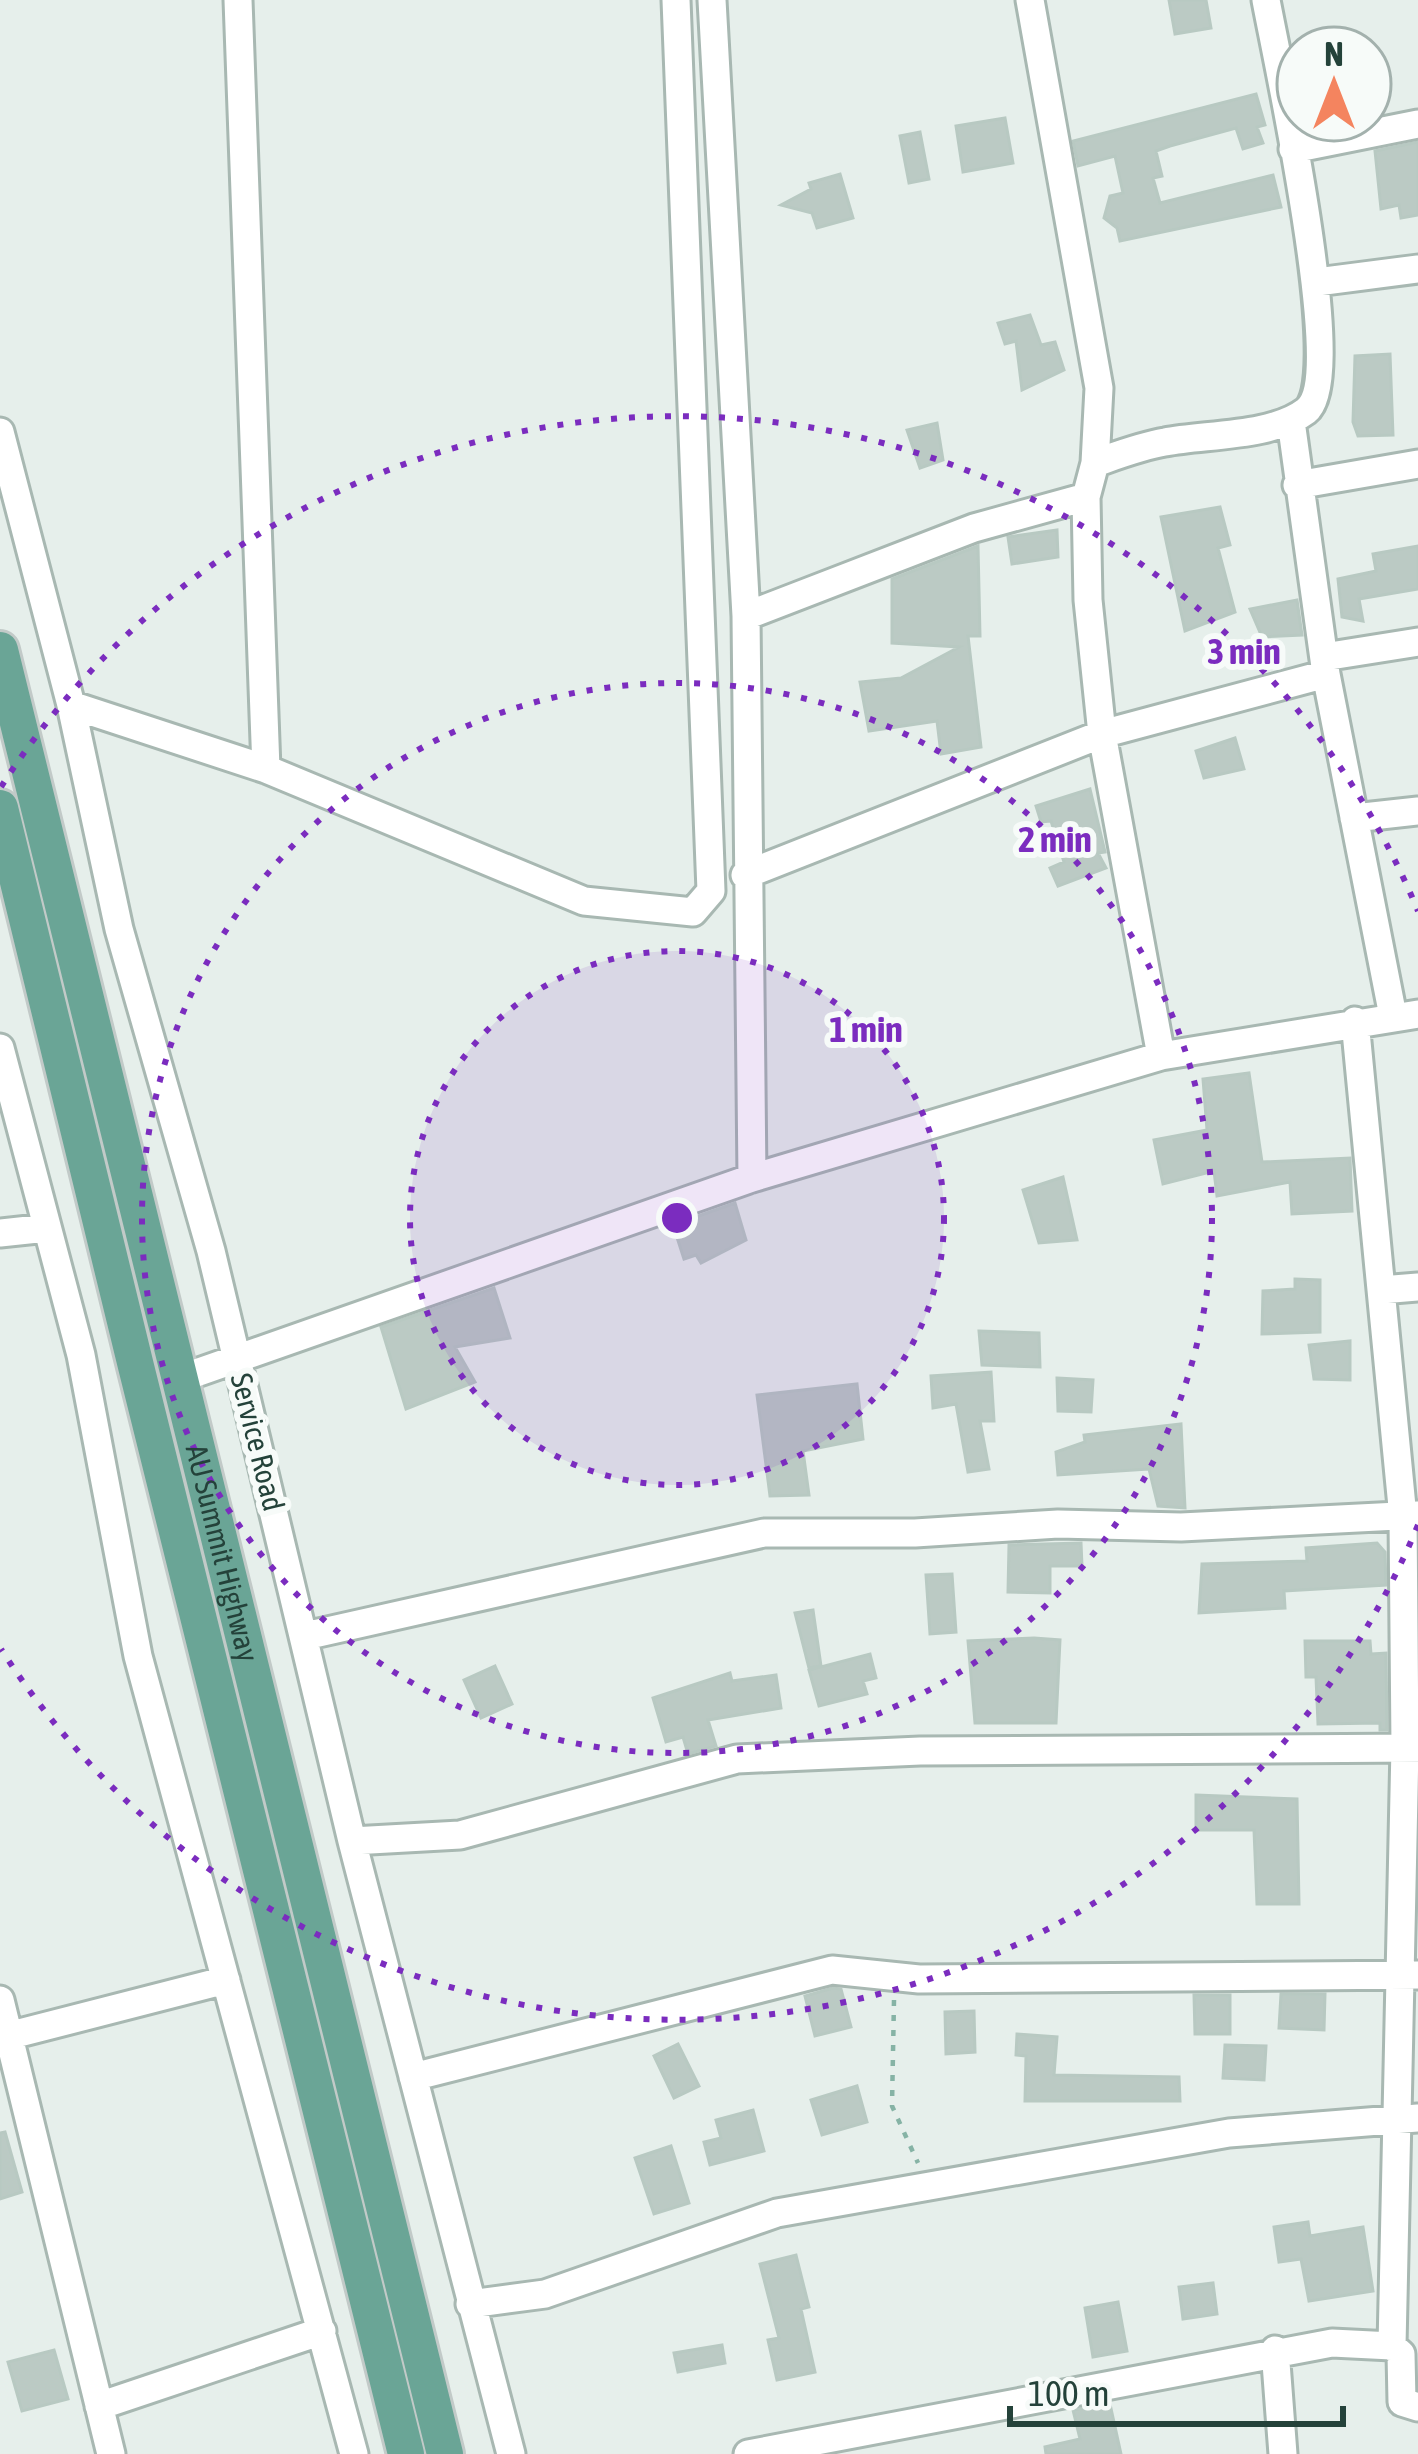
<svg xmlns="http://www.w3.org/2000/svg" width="1418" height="2454" viewBox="0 0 1418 2454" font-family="'Asap Condensed',sans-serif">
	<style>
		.building { fill: #bbcac4; stroke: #b8c9c2; stroke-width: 3 }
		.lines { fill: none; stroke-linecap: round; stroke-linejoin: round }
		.minor-casing { stroke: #a8b8b2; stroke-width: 33 }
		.primary-casing { stroke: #c2cac8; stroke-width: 42 }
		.path { stroke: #86b3a5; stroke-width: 4.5; stroke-dasharray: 6 9; stroke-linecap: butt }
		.minor { stroke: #fff; stroke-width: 27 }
		.primary { stroke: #6aa596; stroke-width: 36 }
		.ring { fill: none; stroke: #7b2cbf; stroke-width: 6; stroke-dasharray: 6 12 }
		.labels { text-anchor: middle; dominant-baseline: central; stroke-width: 12; stroke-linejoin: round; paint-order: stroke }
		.street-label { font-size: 30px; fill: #24423a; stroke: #f7fbf9 }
		.centre { fill: #7b2cbf; stroke: #f7fbf9; stroke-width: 6 }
		.ring-label { font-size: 36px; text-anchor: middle; font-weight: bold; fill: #7b2cbf; stroke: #f7fbf9; stroke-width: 12; stroke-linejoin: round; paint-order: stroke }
	</style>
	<rect width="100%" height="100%" fill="#e6efeb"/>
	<path class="building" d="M1169 0H1206L1211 28 1175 34Z
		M1256 94 1265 125 1257 127 1263 143 1243 149 1236 128 1170 146 1156 151 1162 176 1153 178 1160 203 1273 175 1281 207 1120 241 1117 228 1104 218 1110 196 1123 193 1115 156 1078 166 1073 141Z
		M1005 118 1013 163 963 172 956 126Z
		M920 132 929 179 909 183 900 136Z
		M1418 142V215L1401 218 1399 205 1381 209 1375 151Z
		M840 174 853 218 817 228 812 213 781 205 811 189 809 183Z
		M1030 315 1041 345 1055 342 1064 370 1022 390 1016 341 1005 344 998 323Z
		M1390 354 1393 435 1358 436 1353 422 1355 356Z
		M937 423 943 460 920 468 907 430Z
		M1220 507 1230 545 1218 548 1235 612 1185 631 1161 517Z
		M1057 530 1058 557 1012 564 1008 537Z
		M978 546 980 636H968L981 747 941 754 937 721 869 731 860 682 901 678 959 647 892 643V579Z
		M1418 546V589L1359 599 1363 621 1342 617 1338 579 1376 571 1373 554Z
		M1297 600 1302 635 1262 637 1250 609Z
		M1235 738 1244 769 1204 778 1196 751Z
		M1090 789 1105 852 1098 853 1106 868 1058 886 1050 868 1064 862 1051 821 1041 822 1036 806Z
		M1249 1073 1262 1162 1350 1158 1352 1211 1292 1214 1290 1182 1217 1196 1214 1171 1163 1184 1154 1140 1207 1130 1203 1079Z
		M1063 1177 1077 1240 1039 1243 1023 1190Z
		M735 1203 746 1240 701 1263 696 1255 684 1259 673 1225Z
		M1295 1279 1320 1280V1332L1262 1334 1263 1291 1295 1289Z
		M494 1288 510 1338 455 1347 475 1382 406 1409 381 1327Z
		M979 1331 1039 1333 1040 1367 982 1365Z
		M1350 1341V1380L1314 1379 1309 1345Z
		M991 1372 994 1421H980L989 1469 968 1472 956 1404 933 1408 931 1376Z
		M1057 1378 1093 1380 1091 1412 1058 1411Z
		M857 1384 863 1439 803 1451 809 1495 770 1496 757 1395Z
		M1181 1424 1185 1508 1158 1506 1149 1469 1058 1475 1056 1452 1085 1442 1084 1435Z
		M1081 1543 1082 1566H1050V1593L1008 1592 1009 1545Z
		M1377 1543 1385 1552 1386 1585 1284 1591 1285 1608 1199 1613 1202 1564 1307 1561 1306 1548Z
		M952 1574 956 1632 930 1634 926 1575Z
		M813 1610 821 1666 809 1668 795 1613Z
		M1034 1638 1060 1640 1056 1723H975L968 1641Z
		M1305 1641H1370L1371 1654 1386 1653 1387 1730H1380V1723L1318 1724 1316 1677H1306Z
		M870 1654 876 1678 863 1681 867 1694 819 1706 809 1670Z
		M495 1666 512 1704 481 1718 464 1680Z
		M730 1673 732 1681 776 1675 781 1708 708 1720 716 1746 688 1754 683 1737 666 1742 653 1698Z
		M1196 1795 1297 1799 1299 1904H1257L1254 1830H1196Z
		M833 1988 841 1989 851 2027 815 2036 805 1996Z
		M1281 1994H1325L1324 2030 1279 2028Z
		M1194 1995H1230V2034H1195Z
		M974 2011 975 2052 946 2054 945 2012Z
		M1017 2034 1057 2037 1054 2075 1179 2077 1180 2101H1025L1026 2056 1016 2055Z
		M678 2044 699 2086 674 2098 654 2056Z
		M1225 2045 1266 2046 1264 2080 1223 2078Z
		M857 2086 867 2122 822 2135 811 2100Z
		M753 2110 764 2151 710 2165 704 2142 721 2138 716 2120Z
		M5 2132 22 2192 0 2199V2133Z
		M671 2146 689 2203 654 2214 635 2158Z
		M1308 2222 1310 2236 1363 2227 1373 2291 1309 2301 1301 2259 1279 2262 1274 2227Z
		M796 2255 809 2307 801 2309 815 2372 777 2380 768 2340 779 2338 760 2264Z
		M1213 2283 1217 2314 1183 2319 1179 2287Z
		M1118 2302 1127 2351 1093 2357 1085 2308Z
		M722 2345 725 2363 678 2372 674 2353Z
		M54 2350 68 2399 22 2411 8 2362Z
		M1110 2404 1121 2454H1046L1045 2447 1080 2439 1073 2410Z"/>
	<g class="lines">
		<defs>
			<path id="minor" d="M238 0 266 769 584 901 693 912 711 891 676 0
				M712 0 746 616 752 1178
				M1030 0 1099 388 1095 463 1086 497 1088 600 1102 734 1161 1056
				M1293 149 1418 124
				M1317 282 1418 269
				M1291 421 1326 674 1393 1016
				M0 432 71 705 119 929 211 1251 352 1841 511 2454
				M1095 463C1118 455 1141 446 1165 442 1206 434 1272 437 1306 411 1348 379 1277 60 1266 0
				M1297 485 1418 464
				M746 616 974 528 1086 497
				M1324 657 1418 642
				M71 705 266 769
				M1354 818 1418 811
				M745 875 1102 734 1326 674
				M1355 1021 1403 1517 1405 1747 1392 2346
				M0 1048 81 1355 138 1656 354 2454
				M0 1233 47 1228
				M1381 1290 1418 1287
				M179 1379 752 1178 1161 1056 1418 1014
				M305 1636 764 1533H915L1058 1524 1181 1527 1418 1515
				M352 1841 460 1835 737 1759 920 1751 1418 1748
				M0 2000 111 2454
				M0 2038 226 1980
				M413 2077 832 1970 919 1979 1418 1975
				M470 2304 545 2294 777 2213 1229 2133 1418 2118
				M1275 2350 1283 2454
				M99 2406 322 2331
				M748 2454 1332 2343 1392 2346 1401 2354 1402 2402 1418 2407"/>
			<g id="primary">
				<path id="s1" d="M0 650 445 2454"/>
				<path d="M0 808C134 1357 266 1906 406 2454"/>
			</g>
		</defs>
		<use href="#minor" class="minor-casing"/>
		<use href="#primary" class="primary-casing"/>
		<path class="path" d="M894 2000 892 2106 918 2163"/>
		<use href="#minor" class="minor"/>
		<use href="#primary" class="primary"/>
	</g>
	<circle cx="677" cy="1218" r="267" fill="#7b2cbf" fill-opacity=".12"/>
	<g class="ring">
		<circle cx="677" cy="1218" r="267"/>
		<circle cx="677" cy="1218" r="535"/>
		<path d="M1418 1525A802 802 0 0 1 1 1649M1 787A802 802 0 0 1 1418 911"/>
	</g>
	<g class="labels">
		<g class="street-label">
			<text transform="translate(258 1442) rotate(76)">Service Road</text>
			<text stroke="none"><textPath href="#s1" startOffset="930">AU Summit Highway</textPath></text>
		</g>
	</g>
	<circle cx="677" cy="1218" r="18" class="centre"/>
	<g class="ring-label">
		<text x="1244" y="664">3 min</text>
		<text x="1055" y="852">2 min</text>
		<text x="866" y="1042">1 min</text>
	</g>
	<g transform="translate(1334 84)"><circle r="57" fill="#f7fbf9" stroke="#a3b1ad" stroke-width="3"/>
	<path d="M0-9L21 45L0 30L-21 45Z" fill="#f4845f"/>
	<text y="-18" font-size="33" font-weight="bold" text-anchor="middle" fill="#24423a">N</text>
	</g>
	<path d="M1010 2406v18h333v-18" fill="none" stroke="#24423a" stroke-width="6"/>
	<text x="1028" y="2406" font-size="36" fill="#24423a" stroke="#f7fbf9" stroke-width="9" paint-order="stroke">100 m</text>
</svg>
